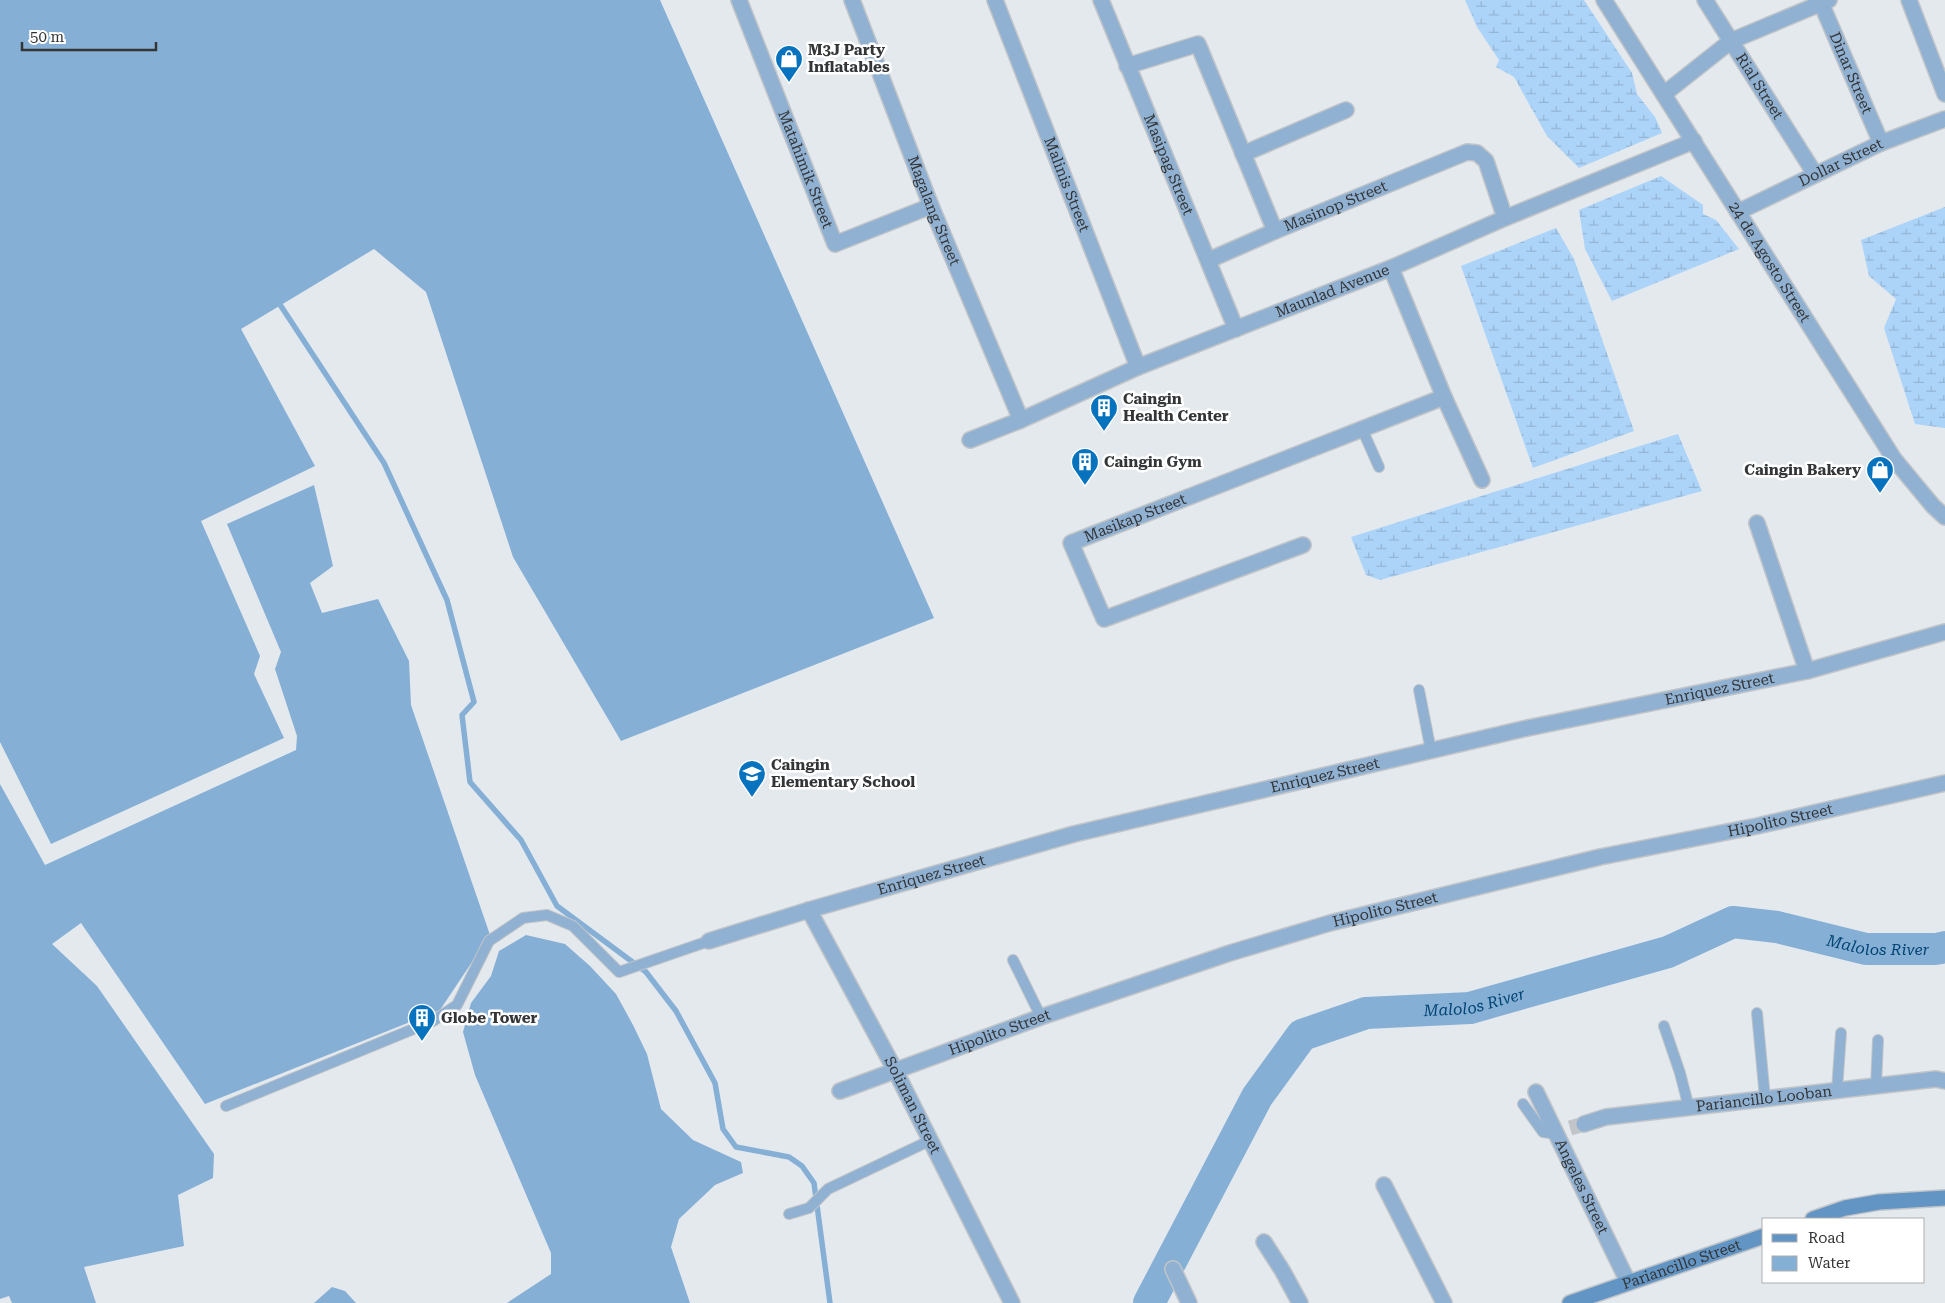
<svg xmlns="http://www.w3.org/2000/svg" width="1945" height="1303" viewBox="0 0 1945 1303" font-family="'Roboto Serif',serif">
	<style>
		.wetland { fill: url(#wetland-marsh) }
		.water { fill: #86afd5 }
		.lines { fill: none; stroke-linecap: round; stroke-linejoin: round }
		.stream { stroke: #86afd5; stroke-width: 5.5 }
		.river { stroke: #86afd5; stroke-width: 32 }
		.minor-tunnel { stroke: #c1c5c9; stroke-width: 15; stroke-dasharray: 15 8; stroke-linecap: butt }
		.service-casing { stroke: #c1c5c9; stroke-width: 12 }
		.minor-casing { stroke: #c1c5c9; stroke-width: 18 }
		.tertiary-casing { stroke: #c1c5c9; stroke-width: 18 }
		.secondary-casing { stroke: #c1c5c9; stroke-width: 18 }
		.service { stroke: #90b1d1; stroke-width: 10 }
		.minor { stroke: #90b1d1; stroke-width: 15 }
		.tertiary { stroke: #90b1d1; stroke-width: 15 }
		.secondary { stroke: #6395c4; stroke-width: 15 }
		.labels { text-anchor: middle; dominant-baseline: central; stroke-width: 5; stroke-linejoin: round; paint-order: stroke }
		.poi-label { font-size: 15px; font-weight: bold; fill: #333537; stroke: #fff; text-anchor: start }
		.street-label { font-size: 15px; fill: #333537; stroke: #fff }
		.water-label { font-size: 16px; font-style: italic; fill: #024575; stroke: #fff }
	</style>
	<defs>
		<pattern id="wetland-marsh" width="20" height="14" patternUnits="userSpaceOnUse" patternTransform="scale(1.25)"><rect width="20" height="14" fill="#acd3f8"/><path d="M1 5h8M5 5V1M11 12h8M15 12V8" fill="none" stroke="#94b6d5"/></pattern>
	</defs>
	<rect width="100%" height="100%" fill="#e4e9ee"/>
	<path class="wetland" d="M1465 0H1584L1632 73 1637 94 1655 117 1662 133 1579 168 1547 136 1514 77 1496 67 1499 60 1477 27Z
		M1661 176 1703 205V214L1716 220 1739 249 1612 301 1585 249 1579 210Z
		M1945 207V428L1915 424 1884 328 1896 299 1869 276 1861 240Z
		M1556 228 1574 259 1634 431 1533 468 1461 266Z
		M1678 434 1702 491 1380 580 1366 575 1351 537Z"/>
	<path class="water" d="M0 0H660L934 618 621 741 513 557 426 292 374 249 241 329 315 466 201 521 260 656 254 674 284 738 51 844 0 742Z
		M314 485 333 566 310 583 322 613 378 599 409 661 411 705 490 935 440 1010 205 1104 81 923 52 944 97 986 214 1154 213 1178 178 1195 184 1246 84 1267 96 1303H12L9 1296 0 1299V784L45 865 296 750 297 736 275 669 281 652 227 524Z
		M526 935 565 944 590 966 616 994 633 1025 647 1054 661 1109 693 1140 741 1162 743 1173 715 1185 679 1219 671 1247 690 1303H507L551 1274V1253L475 1075 463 1032 471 1003 491 976 499 951Z
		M332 1287 345 1291 356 1303H314Z"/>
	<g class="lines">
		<path class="stream" d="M277 300 384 463 447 600 474 702 462 715 470 782 521 840 557 906 646 972 676 1011 715 1083 723 1129 736 1147 789 1157 802 1166 814 1183 830 1303"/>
		<path class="river" id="s1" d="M1149 1303 1257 1097 1302 1035 1366 1013 1470 1008 1668 952 1733 922 1777 927 1866 949H1936L1945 947"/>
		<path class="minor-tunnel" d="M1570 1128 1584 1124"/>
		<defs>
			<path id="service" d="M1362 429 1379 467
				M1419 690 1431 751
				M1013 960 1041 1017
				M1757 1013 1765 1098
				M1664 1026 1680 1073 1689 1108
				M1876 1086 1878 1040
				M1837 1090 1841 1033
				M1523 1104 1543 1132 1556 1134
				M226 1106 433 1021 457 1005 489 941 523 918 547 915 573 926 619 972 709 941
				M789 1214 809 1208 828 1189 931 1140"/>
			<g id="minor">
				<path id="s2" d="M739 0 835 244 931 206"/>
				<path id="s3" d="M852 0 931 206 1021 420"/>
				<path id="s4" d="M995 0 1138 367"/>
				<path id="s5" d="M1101 0 1236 329"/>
				<path id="s6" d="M1705 0 1815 174"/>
				<path d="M1909 0 1945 94"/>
				<path id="s7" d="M1821 3 1881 143"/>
				<path id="s8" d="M1127 66 1198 44 1275 231 1467 152 1477 153 1486 161 1505 218"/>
				<path d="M1664 94 1731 41 1829 0"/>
				<path d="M1243 154 1346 110"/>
				<path id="s9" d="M1738 212 1881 143 1945 119"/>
				<path d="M1209 260 1275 231"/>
				<path d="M1391 268 1444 397 1482 480"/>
				<path id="s10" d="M970 440 1021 420 1138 367 1391 268 1505 218 1694 141"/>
				<path d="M1757 523 1807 671"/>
				<path id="s11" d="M1303 545 1104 619 1071 543 1444 397"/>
				<path id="s12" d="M809 910 895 1070 1012 1303"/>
				<path id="s13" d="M709 941 809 910 1074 834 1523 729 1807 671 1945 632"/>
				<path id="s14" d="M840 1091 1041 1017 1230 953 1330 923 1600 857 1757 826 1945 783"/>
				<path id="s15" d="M1536 1092 1628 1282"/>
				<path id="s16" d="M1584 1124 1606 1117 1936 1079 1945 1081"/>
				<path d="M1384 1185 1444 1303"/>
				<path d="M1264 1242 1282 1270 1300 1303"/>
				<path d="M1173 1269 1189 1303"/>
			</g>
			<g id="tertiary">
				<path id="s17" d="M1604 0 1894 459 1933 506 1945 517"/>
			</g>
			<g id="secondary">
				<path d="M1813 1219 1845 1208 1879 1202 1945 1198"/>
				<path id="s18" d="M1570 1303 1764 1236"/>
			</g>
		</defs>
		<use href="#service" class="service-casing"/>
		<use href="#minor" class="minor-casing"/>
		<use href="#tertiary" class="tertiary-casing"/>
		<use href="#secondary" class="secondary-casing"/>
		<use href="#service" class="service"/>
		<use href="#minor" class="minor"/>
		<use href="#tertiary" class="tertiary"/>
		<use href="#secondary" class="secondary"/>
	</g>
	<defs>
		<symbol id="shop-pin" viewBox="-11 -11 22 30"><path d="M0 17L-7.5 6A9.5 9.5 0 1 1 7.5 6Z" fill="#0773be" stroke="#fff"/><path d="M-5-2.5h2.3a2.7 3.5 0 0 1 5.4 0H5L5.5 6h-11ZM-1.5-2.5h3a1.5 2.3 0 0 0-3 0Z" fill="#fff"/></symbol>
		<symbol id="building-pin" viewBox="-11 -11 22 30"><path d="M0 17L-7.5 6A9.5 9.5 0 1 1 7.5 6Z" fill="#0773be" stroke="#fff"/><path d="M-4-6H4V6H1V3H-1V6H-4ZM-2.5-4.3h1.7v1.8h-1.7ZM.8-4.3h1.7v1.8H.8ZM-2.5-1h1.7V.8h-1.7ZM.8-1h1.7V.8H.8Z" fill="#fff"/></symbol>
		<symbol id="school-pin" viewBox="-11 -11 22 30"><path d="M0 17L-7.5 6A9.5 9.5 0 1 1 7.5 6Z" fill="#0773be" stroke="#fff"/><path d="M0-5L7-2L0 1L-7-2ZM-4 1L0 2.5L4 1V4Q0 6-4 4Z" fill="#fff"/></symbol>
	</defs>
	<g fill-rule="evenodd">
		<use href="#shop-pin" x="773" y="43" width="32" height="43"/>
		<use href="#building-pin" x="1088" y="392" width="32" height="43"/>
		<use href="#building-pin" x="1069" y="446" width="32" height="43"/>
		<use href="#shop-pin" x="1864" y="454" width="32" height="43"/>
		<use href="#school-pin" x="736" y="758" width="32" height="43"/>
		<use href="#building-pin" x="406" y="1002" width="32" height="43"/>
	</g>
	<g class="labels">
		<g class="poi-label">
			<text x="808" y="50">M3J Party<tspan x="808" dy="17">Inflatables</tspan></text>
			<text x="1123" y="399">Caingin<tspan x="1123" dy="17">Health Center</tspan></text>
			<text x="1104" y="462">Caingin Gym</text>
			<text x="1861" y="470" text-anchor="end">Caingin Bakery</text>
			<text x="771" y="765">Caingin<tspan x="771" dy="17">Elementary School</tspan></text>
			<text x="441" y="1018">Globe Tower</text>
		</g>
		<g class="street-label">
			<text stroke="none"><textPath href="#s7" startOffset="76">Dinar Street</textPath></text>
			<text stroke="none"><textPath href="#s6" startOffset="102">Rial Street</textPath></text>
			<text stroke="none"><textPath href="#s9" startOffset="114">Dollar Street</textPath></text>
			<text stroke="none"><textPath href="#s5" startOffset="178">Masipag Street</textPath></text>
			<text stroke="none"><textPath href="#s2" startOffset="182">Matahimik Street</textPath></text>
			<text stroke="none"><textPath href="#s4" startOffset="198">Malinis Street</textPath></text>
			<text stroke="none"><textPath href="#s8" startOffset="342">Masinop Street</textPath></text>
			<text stroke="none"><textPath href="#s3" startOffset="226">Magalang Street</textPath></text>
			<text stroke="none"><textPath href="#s17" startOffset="310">24 de Agosto Street</textPath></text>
			<text stroke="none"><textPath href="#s10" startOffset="392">Maunlad Avenue</textPath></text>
			<text stroke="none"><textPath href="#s11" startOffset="364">Masikap Street</textPath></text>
			<text stroke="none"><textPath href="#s13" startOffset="1042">Enriquez Street</textPath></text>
			<text stroke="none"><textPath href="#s13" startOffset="638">Enriquez Street</textPath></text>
			<text stroke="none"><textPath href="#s14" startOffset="980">Hipolito Street</textPath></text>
			<text stroke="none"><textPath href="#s13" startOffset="232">Enriquez Street</textPath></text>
			<text stroke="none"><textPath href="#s14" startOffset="575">Hipolito Street</textPath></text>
			<text stroke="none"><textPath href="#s14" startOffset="170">Hipolito Street</textPath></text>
			<text stroke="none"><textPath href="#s16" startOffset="182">Pariancillo Looban</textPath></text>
			<text stroke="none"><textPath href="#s12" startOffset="221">Soliman Street</textPath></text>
			<text stroke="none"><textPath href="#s15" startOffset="105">Angeles Street</textPath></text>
			<text stroke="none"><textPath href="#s18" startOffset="118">Pariancillo Street</textPath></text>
		</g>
		<g class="water-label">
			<text stroke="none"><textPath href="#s1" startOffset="906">Malolos River</textPath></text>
			<text stroke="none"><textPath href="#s1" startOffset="486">Malolos River</textPath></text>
		</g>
	</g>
	<rect x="1762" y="1218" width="162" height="65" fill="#ffffff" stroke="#adaeaf"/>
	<rect x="1772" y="1234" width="25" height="8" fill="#6395c4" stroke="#adaeaf"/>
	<text x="1808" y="1243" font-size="15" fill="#333537">Road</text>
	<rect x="1772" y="1256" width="25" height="15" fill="#86afd5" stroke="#adaeaf"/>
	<text x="1808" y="1268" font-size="15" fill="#333537">Water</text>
	<path d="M22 42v8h134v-8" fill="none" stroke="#333537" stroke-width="2.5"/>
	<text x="30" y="42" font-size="15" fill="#333537" stroke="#ffffff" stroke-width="4" paint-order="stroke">50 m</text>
</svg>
